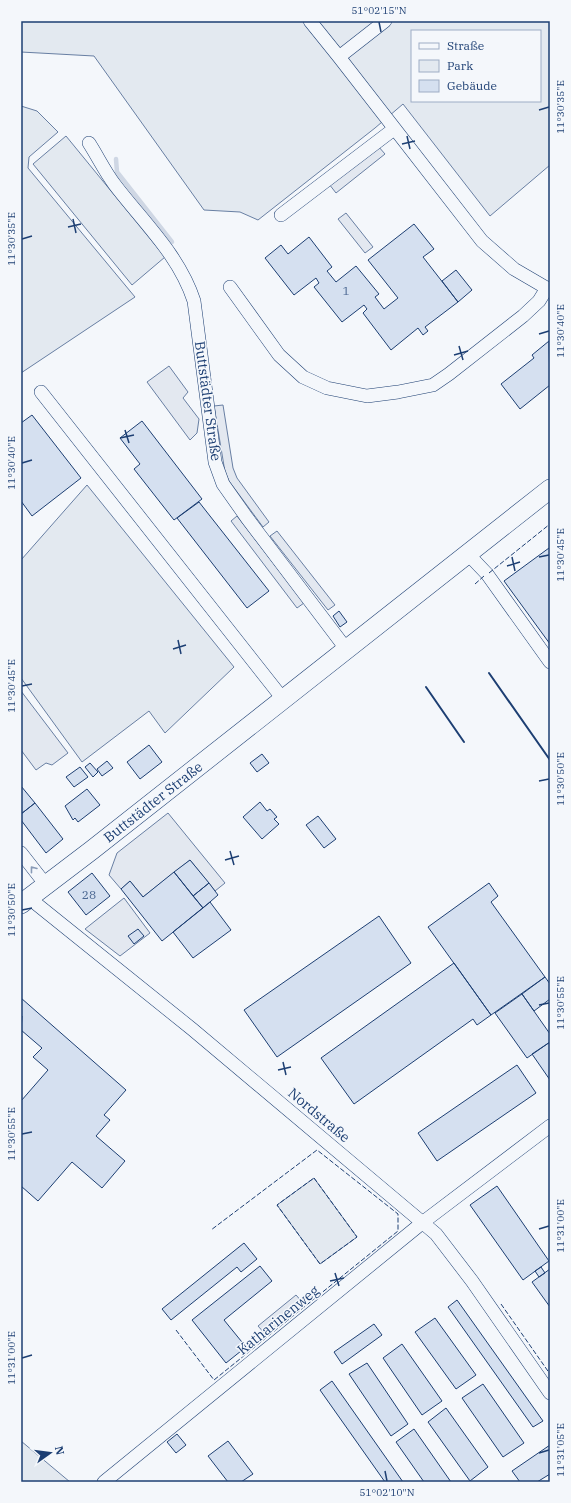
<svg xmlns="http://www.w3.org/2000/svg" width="571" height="1503" viewBox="0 0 571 1503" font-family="'IBM Plex Serif',serif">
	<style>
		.green { fill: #e3e9f0; stroke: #687fa3; fill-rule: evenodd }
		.parking { fill: #e3e8f0; stroke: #687fa3 }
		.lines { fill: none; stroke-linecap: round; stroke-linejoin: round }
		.stream { stroke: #cfd7e4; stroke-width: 4.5 }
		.building { fill: #d5e0f0; stroke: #1d3f73 }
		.street-casing { stroke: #1d3f73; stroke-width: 14 }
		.secondary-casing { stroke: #1d3f73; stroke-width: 20 }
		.street { stroke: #f4f7fb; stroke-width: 13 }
		.secondary { stroke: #f4f7fb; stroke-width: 19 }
		.fence { stroke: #1d3f73; stroke-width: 1; stroke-dasharray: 5 2; stroke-linecap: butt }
		.wall { stroke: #1d3f73; stroke-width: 2 }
		.oneway { stroke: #889bb7 }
		.ticks { fill: none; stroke: #1d3f73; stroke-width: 1.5 }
		.labels { text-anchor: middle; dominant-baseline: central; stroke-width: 3; stroke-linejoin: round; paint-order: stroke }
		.number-label { font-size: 12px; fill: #4b6792 }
		.street-label { font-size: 14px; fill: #1d3f73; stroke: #f4f7fb }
		.neatline { fill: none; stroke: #1d3f73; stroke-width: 1.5 }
		.ticks-label { font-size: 10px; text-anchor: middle; fill: #1d3f73 }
	</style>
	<rect width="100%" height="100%" fill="#f4f7fb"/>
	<path class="green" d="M21 21H550V165L490 216 403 104 375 128 258 220 240 212 204 210 94 56 21 52ZM412 31H540V101H412Z
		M21 106 37 111 58 132 29 157 28 168 135 297 21 373Z
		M66 136 165 257 132 285 33 164Z
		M87 485 234 667 165 733 149 711 82 762 21 678V560Z
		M314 1178 357 1237 320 1264 277 1205Z
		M21 1441 70 1482H21Z"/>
	<path class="parking" d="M378 146 385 154 336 193 329 184Z
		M346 213 373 247 365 253 338 219Z
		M169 366 188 392 183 398 199 419 197 433 190 440 147 382Z
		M223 405 233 468 237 478 269 522 263 527 229 481 225 472 214 406Z
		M237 516 304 603 297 608 231 521Z
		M277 531 335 605 328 610 270 536Z
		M21 691 68 753 52 765 46 763 36 770 21 750Z
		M168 813 225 883 215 891 190 860 143 897 130 881 121 889 109 875 117 853Z
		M124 898 150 933 120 956 85 929Z
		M296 1295 304 1304 266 1335 258 1326Z"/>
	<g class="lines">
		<path class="stream" d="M116 159 117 172 172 242"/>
	</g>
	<path class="building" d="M414 224 434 249 423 257 458 302 425 327 428 331 423 335 418 328 391 350 363 313 367 309 364 305 342 322 314 287 319 283 316 278 294 295 265 258 281 245 288 254 309 237 332 267 327 271 336 282 356 266 379 294 375 297 384 309 398 298 368 260Z
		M456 270 472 290 458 302 442 281Z
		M549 341 550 385 520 409 501 384 534 358 532 355Z
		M32 415 81 478 32 516 21 501V423Z
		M142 421 202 499 174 520 134 469 140 464 120 438Z
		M199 502 269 591 247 608 177 518Z
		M549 548 550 550V644L504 581Z
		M339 611 347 622 340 627 333 616Z
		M149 745 162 762 140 779 127 762Z
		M262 754 269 763 257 772 250 763Z
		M107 761 113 768 102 776 97 769Z
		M90 763 98 772 93 777 85 767Z
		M80 767 88 777 74 787 66 777Z
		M21 786 35 803 21 814Z
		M87 789 100 805 78 822 75 818 73 820 65 806Z
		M260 802 267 811 270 809 277 817 274 819 279 824 262 839 243 817Z
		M35 803 63 839 46 853 21 820V814Z
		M318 816 336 839 324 848 306 825Z
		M190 860 209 883 193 896 174 872Z
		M174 872 203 908 162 941 121 889 130 881 143 897Z
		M92 873 110 896 86 915 68 892Z
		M209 883 218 895 203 908 193 896Z
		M489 883 498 896 491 902 545 977 491 1015 428 927Z
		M210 902 231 930 193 958 173 932Z
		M379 916 411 963 277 1057 244 1010Z
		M138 929 144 936 134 944 128 936Z
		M454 963 491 1015 477 1025 473 1019 354 1104 321 1058Z
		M545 977 550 984V999L534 1011 522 994Z
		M522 994 550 1034V1042L527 1058 495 1013Z
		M21 998 126 1090 104 1115 110 1120 96 1136 125 1161 102 1188 72 1162 38 1201 21 1186V1101L48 1070 33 1057 42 1048 21 1030 22 1016 21 1015Z
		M550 1042V1080L532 1054Z
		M517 1065 536 1093 437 1161 418 1133Z
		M497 1186 549 1261 523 1280 470 1205Z
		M244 1243 257 1259 241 1272 237 1267 171 1320 162 1309Z
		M260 1266 272 1281 224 1320 246 1347 226 1363 192 1320Z
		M541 1267 545 1273 539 1277 535 1271Z
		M550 1269V1307L532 1282Z
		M457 1300 543 1421 533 1427 448 1307Z
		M435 1318 476 1375 456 1389 415 1332Z
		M374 1324 382 1335 342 1364 334 1352Z
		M402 1344 442 1401 422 1415 383 1358Z
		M367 1363 408 1424 391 1436 349 1374Z
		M332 1381 403 1482H385L320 1390Z
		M483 1384 524 1443 503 1457 462 1398Z
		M446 1408 488 1467 470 1481 428 1422Z
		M414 1429 451 1482H424L396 1442Z
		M177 1434 186 1445 176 1453 167 1442Z
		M228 1441 253 1474 241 1482H228L208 1456Z
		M550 1445V1474L537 1482H520L512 1471Z"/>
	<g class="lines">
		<defs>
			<path id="street" d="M310 21 339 57 482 241 514 269 550 290
				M339 57 385 21
				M89 143C98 157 105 172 115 185 144 223 179 255 194 301L215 462 223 484 247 518 347 650
				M281 215 394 129
				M230 287 279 355 303 377 327 388 367 396 398 392 433 385 449 374 523 316 539 301 547 288
				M41 392 283 699
				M468 554 487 574 550 662
				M21 853 46 885
				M29 898 192 1029 436 1234 472 1281 550 1393
				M104 1482 422 1223 550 1126"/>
			<path id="secondary" d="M21 904 92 850 550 489"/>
		</defs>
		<use href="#street" class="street-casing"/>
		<use href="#secondary" class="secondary-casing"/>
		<use href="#street" class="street"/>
		<use href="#secondary" class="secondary"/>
		<path class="fence" d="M489 573 550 524
			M475 584 484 576
			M314 1178 357 1237 320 1264 277 1205Z
			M501 1304 550 1374
			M176 1330 214 1380 398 1231V1214L317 1150 211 1230"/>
		<path class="wall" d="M489 673 550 760
			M426 687 464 742"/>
	</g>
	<defs><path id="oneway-chevron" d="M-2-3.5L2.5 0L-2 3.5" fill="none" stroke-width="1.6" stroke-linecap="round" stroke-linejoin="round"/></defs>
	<use class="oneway" href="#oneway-chevron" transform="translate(33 869) rotate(-128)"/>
	<path class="ticks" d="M379 22 381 32M539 110 549 107M407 136 410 149M402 144 415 141M73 219 76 233M68 227 81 224M22 239 32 236M539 334 549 331M459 346 463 360M454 355 468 351M125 430 129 443M120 438 134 435M22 463 32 460M512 557 515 571M539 557 549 555M507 566 520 562M178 640 181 654M173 649 186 645M22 686 32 684M539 781 549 779M230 851 234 865M225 860 239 856M22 910 32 908M539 1005 549 1003M283 1062 286 1075M278 1070 291 1067M22 1134 32 1132M539 1229 549 1226M335 1273 339 1286M330 1281 344 1278M22 1358 32 1355M539 1453 549 1450M385 1471 387 1481"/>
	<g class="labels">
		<g class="number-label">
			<text x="346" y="290">1</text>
			<text x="89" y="894">28</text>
		</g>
		<g class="street-label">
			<text transform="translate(208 401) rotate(82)">Buttstädter Straße</text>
			<text transform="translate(153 802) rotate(-38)">Buttstädter Straße</text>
			<text transform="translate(319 1115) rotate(40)">Nordstraße</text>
			<text transform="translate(278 1320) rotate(-39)">Katharinenweg</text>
		</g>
	</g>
	<rect width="571" height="1503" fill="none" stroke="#f4f7fb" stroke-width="44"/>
	<rect x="411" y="30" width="130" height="72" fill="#f4f7fb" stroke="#9eadc5"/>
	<rect x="419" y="43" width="20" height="6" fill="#f4f7fb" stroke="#9eadc5"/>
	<text x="447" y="50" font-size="12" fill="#1d3f73">Straße</text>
	<rect x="419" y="60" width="20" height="12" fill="#e3e9f0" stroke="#9eadc5"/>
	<text x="447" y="70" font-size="12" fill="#1d3f73">Park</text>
	<rect x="419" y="80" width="20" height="12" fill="#d5e0f0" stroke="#9eadc5"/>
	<text x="447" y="90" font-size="12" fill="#1d3f73">Gebäude</text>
	<g transform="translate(50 1453) rotate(76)" stroke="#f4f7fb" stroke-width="3" paint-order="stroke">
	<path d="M0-3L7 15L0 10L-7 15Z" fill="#1d3f73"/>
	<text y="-6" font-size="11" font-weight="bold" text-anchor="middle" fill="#1d3f73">N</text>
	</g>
	<rect x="22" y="22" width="527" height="1459" class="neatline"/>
	<g class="ticks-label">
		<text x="379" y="14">51°02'15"N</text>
		<text transform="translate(560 107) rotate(-90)" y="4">11°30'35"E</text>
		<text transform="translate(11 239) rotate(-90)" y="4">11°30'35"E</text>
		<text transform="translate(560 331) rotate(-90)" y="4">11°30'40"E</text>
		<text transform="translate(11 463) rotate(-90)" y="4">11°30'40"E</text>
		<text transform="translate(560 555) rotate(-90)" y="4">11°30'45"E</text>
		<text transform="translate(11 686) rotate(-90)" y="4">11°30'45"E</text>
		<text transform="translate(560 779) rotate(-90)" y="4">11°30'50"E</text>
		<text transform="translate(11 910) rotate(-90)" y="4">11°30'50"E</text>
		<text transform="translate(560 1003) rotate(-90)" y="4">11°30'55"E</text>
		<text transform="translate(11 1134) rotate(-90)" y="4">11°30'55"E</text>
		<text transform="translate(560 1226) rotate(-90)" y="4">11°31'00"E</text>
		<text transform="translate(11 1358) rotate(-90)" y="4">11°31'00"E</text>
		<text transform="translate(560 1450) rotate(-90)" y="4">11°31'05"E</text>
		<text x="387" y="1496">51°02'10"N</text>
	</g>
</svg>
